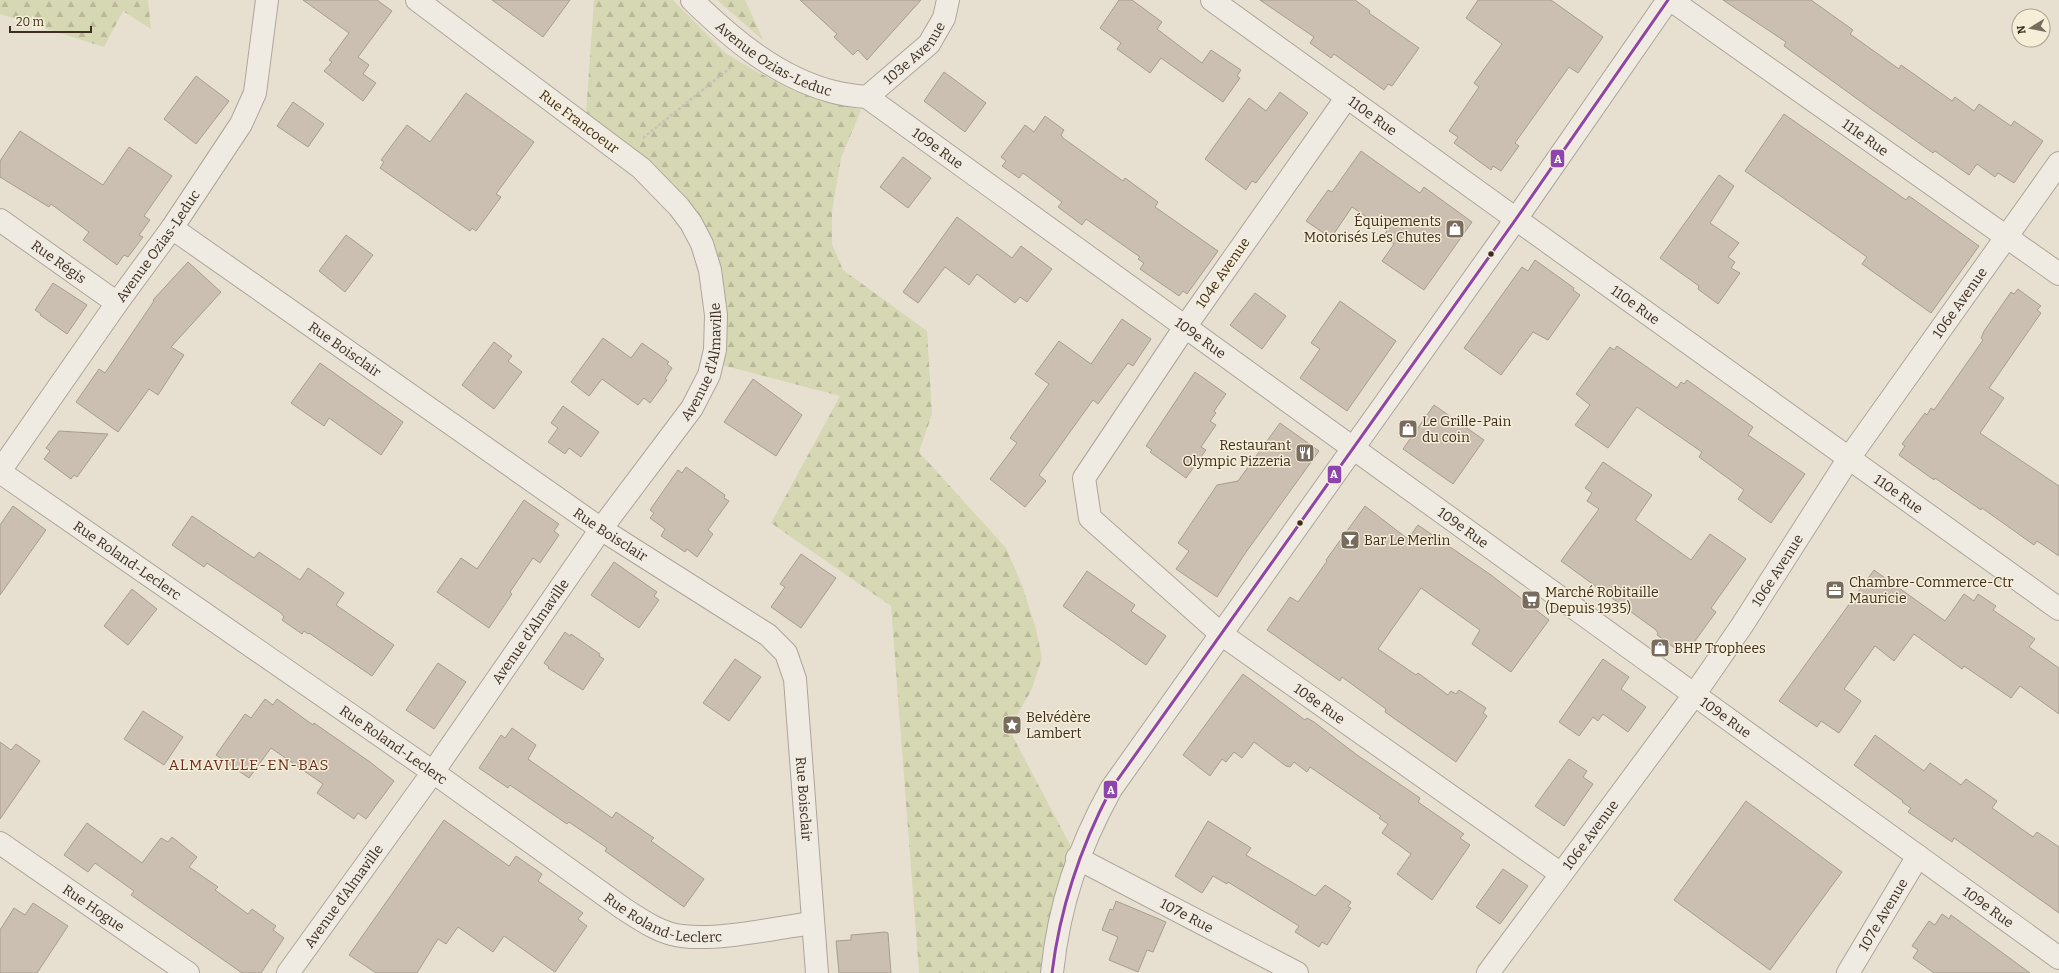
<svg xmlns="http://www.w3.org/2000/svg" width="2059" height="973" viewBox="0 0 2059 973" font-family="Bitter,serif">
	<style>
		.forest { fill: url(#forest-firs) }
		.building { fill: #cbbfb2; stroke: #a89c90 }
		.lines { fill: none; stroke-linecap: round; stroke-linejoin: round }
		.minor-casing { stroke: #ada599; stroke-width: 24 }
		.tertiary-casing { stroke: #ada599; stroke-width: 24 }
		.path { stroke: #c8c2b9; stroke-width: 2.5; stroke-dasharray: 3 2; stroke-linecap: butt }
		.minor { stroke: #efebe3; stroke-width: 22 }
		.tertiary { stroke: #efebe3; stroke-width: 22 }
		.bus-1-casing { stroke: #f7eed8; stroke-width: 6 }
		.bus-1 { stroke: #8e44ad; stroke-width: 3 }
		.bus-dot { fill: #3d2e20; stroke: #f7eed8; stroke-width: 1.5 }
		.labels { text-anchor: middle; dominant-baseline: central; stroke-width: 3; stroke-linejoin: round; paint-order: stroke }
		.street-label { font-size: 14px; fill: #3d2e20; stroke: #f7eed8 }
		.poi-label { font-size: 14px; fill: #3d2e20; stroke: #f7eed8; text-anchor: start }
		.neighbourhood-label { font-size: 15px; letter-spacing: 1px; fill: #6b2e1e; stroke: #f7eed8 }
		.line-badge { stroke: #f7eed8; stroke-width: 1.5 }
		.badge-label { font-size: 11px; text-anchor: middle; font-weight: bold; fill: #fff }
	</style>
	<defs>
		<pattern id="forest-firs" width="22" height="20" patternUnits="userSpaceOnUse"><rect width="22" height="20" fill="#d6d7b3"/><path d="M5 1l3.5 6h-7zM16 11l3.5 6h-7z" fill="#b9b99a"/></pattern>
	</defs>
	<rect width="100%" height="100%" fill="#e7e0d1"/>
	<path class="forest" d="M0 0H148L151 29 123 11 104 47 0 14Z
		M594 0H673L724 52 752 69 794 91 861 110 841 158 832 211V244L843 270 927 331 932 414 919 452 1006 548 1022 585 1036 629 1042 658 1031 691 1016 717 1012 735 1077 858 1052 973H919L891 606 771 523 840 396 718 364 711 254 586 114Z
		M717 0H745L763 40Z"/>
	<path class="building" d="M303 0H377L392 11 358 57 369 65 363 74 376 83 363 101 324 71 332 62 329 60 349 33Z
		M492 0H570L543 37Z
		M800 0H921L867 60 858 50 853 55 834 37 837 34Z
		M1119 0H1132L1162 22 1157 29 1202 63 1211 50 1241 70 1237 76 1240 78 1223 102 1161 58 1150 73 1117 49 1121 43 1100 28Z
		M1260 0H1355L1370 11 1369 13 1419 48 1392 86 1388 84 1384 90 1334 54 1331 58 1310 43 1314 37Z
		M1478 0H1551L1603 37 1578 73 1569 67 1515 143 1519 146 1501 171 1493 166 1491 170 1454 143 1458 137 1449 131 1479 87 1474 83 1502 44 1466 18Z
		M1723 0H1811L1853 30 1850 34 1899 69 1901 65 1952 101 1955 97 1974 111 1979 104 2011 126 2014 121 2043 141 2014 183 1998 173 1995 177 1977 164 1969 175 1935 151 1933 153 1867 106 1784 46 1786 42Z
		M944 72 986 103 965 132 924 101Z
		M196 76 229 101 196 144 164 119Z
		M1280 92 1308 113 1256 183 1252 181 1246 190 1205 159 1249 98 1266 111Z
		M466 93 534 142 496 194 501 197 476 231 472 228 470 231 380 168 384 162 381 160 407 125 430 142Z
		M293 102 324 124 308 147 277 126Z
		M1784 114 1906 200 1909 196 1979 246 1931 313 1862 264 1867 257 1745 171Z
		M1045 116 1064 130 1061 135 1063 138 1123 181 1125 178 1158 202 1155 207 1218 251 1187 294 1183 291 1179 296 1140 269 1144 263 1138 259 1140 257 1086 219 1082 225 1058 207 1062 202 1023 173 1019 178 1002 166 1006 161 1001 157 1025 125 1034 132Z
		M20 131 103 185 129 147 172 176 144 216 150 220 139 235 143 237 128 257 124 255 117 265 83 240 89 232 51 204 49 207 0 177V161Z
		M1361 151 1420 193 1424 187 1472 222 1424 290 1382 261 1394 244 1383 236 1387 231 1352 207 1331 238 1306 221 1328 190 1332 192Z
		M903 157 931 178 908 208 880 187Z
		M1719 175 1734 186 1710 223 1739 243 1728 257 1735 262 1731 268 1740 273 1718 304 1698 289 1699 286 1660 258Z
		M957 217 1012 258 1021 246 1052 269 1027 302 1020 297 1015 303 977 274 969 285 945 267 918 303 903 292Z
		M346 235 373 255 345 292 319 271Z
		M1535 260 1574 288 1573 290 1580 295 1548 340 1533 332 1501 375 1464 348 1522 267 1528 271Z
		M188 262 221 292 171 347 184 355 158 395 149 389 118 432 76 402 99 369 105 373 154 301 153 300Z
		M53 283 87 305 67 334 40 315 41 314 35 310Z
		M2018 289 2041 306 2037 310 2041 313 1989 388 2004 398 1980 433 2059 486V556L2037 541 2034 545 1982 508 1981 510 1935 478 1934 480 1899 455 1905 446 1902 444 1925 413 1927 415 1931 408 1934 410 1983 340 1981 338 1984 331 2011 292 2014 294Z
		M1255 293 1286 316 1262 349 1230 325Z
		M1340 301 1396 341 1347 411 1300 378 1320 349 1311 343Z
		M1122 319 1151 339 1133 366 1128 363 1098 404 1093 400 1039 475 1046 481 1025 507 990 479 1017 443 1010 438 1049 384 1035 374 1059 341 1091 364Z
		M603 338 631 358 642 343 669 362 667 364 672 368 665 379 667 380 650 403 644 398 638 405 602 379 589 396 571 382Z
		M494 342 512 356 508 361 522 372 494 409 462 385Z
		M1617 346 1677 388 1681 382 1684 384 1687 380 1753 427 1748 435 1805 474 1771 523 1738 499 1744 490 1699 457 1702 452 1637 407 1608 448 1575 425 1590 405 1576 394 1610 347 1614 350Z
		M320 363 403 422 381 455 329 418 324 426 291 403Z
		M1195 372 1226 394 1214 411 1216 413 1210 421 1216 425 1201 447 1206 450 1186 478 1150 452 1152 450 1146 446Z
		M753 379 802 415 776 456 724 422Z
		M1434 405 1484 440 1453 484 1403 449Z
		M563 406 599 432 581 457 569 448 565 454 548 442 558 428 551 423Z
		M1280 423 1319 451 1244 555 1217 597 1176 569 1189 551 1178 543 1217 485 1238 481Z
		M59 431 108 434 77 477 74 475 71 479 44 459 50 451 46 448Z
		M1603 462 1652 495 1635 520 1691 560 1710 534 1746 559 1711 608 1716 612 1689 649 1684 646 1680 652 1657 635 1658 633 1656 630 1561 561 1599 509 1587 501 1592 493 1585 488Z
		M686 467 725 495 724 498 729 501 708 530 713 534 697 557 687 549 685 552 661 536 665 529 650 518 654 513 650 510 678 470 682 473Z
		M524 500 559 524 554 531 559 535 540 563 533 558 510 592 512 594 489 628 437 592 461 558 477 569Z
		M13 506 46 530 0 595V525Z
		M1365 506 1408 539 1418 525 1491 575 1549 620 1511 672 1472 644 1480 630 1421 588 1378 649 1416 675 1418 673 1448 695 1451 691 1456 694 1459 690 1486 708 1483 713 1487 716 1456 762 1385 712 1386 709 1342 677 1340 681 1267 630 1290 597 1298 602 1327 561 1326 560Z
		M192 516 254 558 259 552 300 580 308 568 344 593 336 605 394 645 372 676 309 633 308 634 304 631 302 634 282 620 284 617 281 613 207 563 204 567 172 545Z
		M801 554 836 578 801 628 771 607 785 587 780 584Z
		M614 562 657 592 654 596 659 600 639 628 591 595Z
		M1874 570 1945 621 1964 594 1974 601 1978 594 1996 606 1993 610 2035 639 2029 647 2059 668V714L2020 686 2011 698 1964 666 1962 669 1914 634 1894 661 1875 646 1844 689 1861 701 1839 733 1821 721 1817 727 1779 701Z
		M1087 571 1135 605 1131 611 1166 636 1146 665 1063 606Z
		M132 589 157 609 128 645 104 626Z
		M565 632 570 636 571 634 600 654 599 656 604 659 583 690 548 668 549 667 544 663Z
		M735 659 761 677 729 721 703 703Z
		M1603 659 1629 677 1621 689 1646 707 1628 732 1603 714 1598 721 1593 717 1579 736 1559 722Z
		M438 663 466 682 434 729 406 710Z
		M1243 674 1305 720 1307 718 1314 722 1357 755 1420 798 1418 802 1464 834 1460 838 1470 845 1432 900 1397 874 1411 854 1382 833 1388 824 1379 818 1381 816 1310 767 1307 772 1294 762 1290 767 1286 766 1254 742 1242 758 1234 752 1226 762 1222 759 1210 776 1183 755Z
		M265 699 273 705 277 699 313 725 314 723 370 762 394 781 366 819 358 813 354 819 317 793 323 784 271 748 249 778 216 755 245 714 251 718Z
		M143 711 183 737 164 765 124 739Z
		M512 728 536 745 528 759 612 818 616 812 654 838 651 841 704 879 684 907 605 851 607 848 569 822 567 824 510 785 508 788 479 768 501 735 505 738Z
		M1875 735 1924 771 1930 763 1961 785 1966 779 1997 801 1992 808 2033 837 2037 832 2059 847V913L1954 838 1952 842 1908 812 1911 808 1902 802 1903 801 1854 765Z
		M0 742 11 750 16 744 40 761 0 819Z
		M1569 759 1587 771 1583 777 1593 784 1564 826 1535 806Z
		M1746 801 1842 872 1770 970 1674 900Z
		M444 820 509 866 516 856 542 874 538 881 583 913 578 919 587 926 555 972 504 936 493 952 458 927 446 944 438 939 417 973H376L349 955Z
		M1208 821 1251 848 1246 855 1315 896 1325 885 1351 902 1348 907 1351 908 1327 945 1322 942 1319 947 1295 932 1299 926 1228 882 1227 884 1213 876 1202 893 1175 876Z
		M87 823 142 863 161 838 168 842 172 837 197 857 189 867 218 887 215 890 248 914 252 909 276 926 273 930 284 938 261 973H242L131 895 134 891 95 863 88 872 64 855Z
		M1503 869 1528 886 1500 924 1476 907Z
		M1116 901 1166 922 1153 952 1147 950 1138 972 1109 960 1118 937 1102 930 1110 909 1113 910Z
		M33 903 68 926 37 973H0V930L14 908 25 915Z
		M1942 914 1949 919 1951 915 2030 973H1934L1913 958 1918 950 1912 946 1929 921 1935 925Z
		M885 932 888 933 891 973H839L836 941 851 940V935Z"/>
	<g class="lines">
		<defs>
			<g id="minor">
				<path id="s1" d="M692 0C732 39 778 78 834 92 845 95 856 96 867 97L2059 958"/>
				<path id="s2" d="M1212 0 1516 219"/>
				<path id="s3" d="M1671 0 2059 274"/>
				<path id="s4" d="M867 97 929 44 944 18 948 0"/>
				<path id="s5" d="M1347 97 1185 327 1084 478 1090 518 1221 634 1561 874"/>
				<path id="s6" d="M0 220 117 303"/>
				<path id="s7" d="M172 228 601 529 768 635 786 653 795 679 817 973"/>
				<path id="s8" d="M0 471 117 303 172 228 241 124 255 93 267 0"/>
				<path id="s9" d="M0 472 433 772 624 909C641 920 661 934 682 936 719 941 774 928 813 923"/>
				<path id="s10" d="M0 843 188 973"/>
				<path id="s11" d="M1077 858 1297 973"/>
				<path id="s12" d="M288 973 433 772 601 529 692 408 709 375 715 350 716 315 710 270 702 244 691 223 679 207 641 168 417 0"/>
				<path id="s13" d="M1488 973 1694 695 1743 624 1849 458 2059 163"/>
				<path id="s14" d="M1848 973 1918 856"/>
			</g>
			<g id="tertiary">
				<path id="s15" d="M1516 219 2059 609"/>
				<path d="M1052 973C1059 905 1078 849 1111 789L1516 219 1668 0"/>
			</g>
		</defs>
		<use href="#minor" class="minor-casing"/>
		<use href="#tertiary" class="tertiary-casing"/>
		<path class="path" d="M643 138 731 67"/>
		<use href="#minor" class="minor"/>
		<use href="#tertiary" class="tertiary"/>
		<defs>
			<path id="bus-1" d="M1052 973C1060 907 1080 848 1111 789L1516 219 1668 0"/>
		</defs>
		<use href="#bus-1" class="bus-1-casing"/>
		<use href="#bus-1" class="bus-1"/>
	</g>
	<defs>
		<symbol id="shop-square" viewBox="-11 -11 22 22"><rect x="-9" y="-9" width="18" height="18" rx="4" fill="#786c5e" stroke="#f7eed8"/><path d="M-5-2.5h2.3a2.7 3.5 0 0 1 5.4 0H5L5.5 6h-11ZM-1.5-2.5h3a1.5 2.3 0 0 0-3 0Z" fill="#fff"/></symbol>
		<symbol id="restaurant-square" viewBox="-11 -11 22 22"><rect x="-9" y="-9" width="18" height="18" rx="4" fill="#786c5e" stroke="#f7eed8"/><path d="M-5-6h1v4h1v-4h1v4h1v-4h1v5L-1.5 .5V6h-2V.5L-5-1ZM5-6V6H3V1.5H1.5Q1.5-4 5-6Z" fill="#fff"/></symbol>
		<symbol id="bar-square" viewBox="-11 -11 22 22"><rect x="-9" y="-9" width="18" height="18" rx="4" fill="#786c5e" stroke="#f7eed8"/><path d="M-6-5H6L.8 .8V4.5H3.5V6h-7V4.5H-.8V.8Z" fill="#fff"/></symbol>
		<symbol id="office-square" viewBox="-11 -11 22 22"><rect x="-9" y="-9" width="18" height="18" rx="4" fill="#786c5e" stroke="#f7eed8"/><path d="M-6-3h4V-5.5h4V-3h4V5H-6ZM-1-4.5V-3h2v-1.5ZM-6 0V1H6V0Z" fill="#fff"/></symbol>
		<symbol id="supermarket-square" viewBox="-11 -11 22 22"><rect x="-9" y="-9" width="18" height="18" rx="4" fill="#786c5e" stroke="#f7eed8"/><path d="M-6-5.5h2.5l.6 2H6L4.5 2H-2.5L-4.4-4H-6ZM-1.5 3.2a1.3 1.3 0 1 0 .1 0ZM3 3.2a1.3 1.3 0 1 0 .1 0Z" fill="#fff"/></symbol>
		<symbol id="sight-square" viewBox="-11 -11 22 22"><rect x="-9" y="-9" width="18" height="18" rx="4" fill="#786c5e" stroke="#f7eed8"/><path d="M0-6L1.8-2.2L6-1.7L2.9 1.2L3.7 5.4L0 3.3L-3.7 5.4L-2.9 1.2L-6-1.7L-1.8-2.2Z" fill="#fff"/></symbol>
	</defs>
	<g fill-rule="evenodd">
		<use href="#shop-square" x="1444" y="218" width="22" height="22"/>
		<use href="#shop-square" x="1397" y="418" width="22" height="22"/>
		<use href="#restaurant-square" x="1294" y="442" width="22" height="22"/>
		<use href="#bar-square" x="1339" y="529" width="22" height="22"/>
		<use href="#office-square" x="1824" y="579" width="22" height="22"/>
		<use href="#supermarket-square" x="1520" y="589" width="22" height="22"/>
		<use href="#shop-square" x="1649" y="637" width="22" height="22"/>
		<use href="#sight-square" x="1001" y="714" width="22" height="22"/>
	</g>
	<g class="bus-dot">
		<circle cx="1491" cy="254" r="3.5"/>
		<circle cx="1300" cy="523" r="3.5"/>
	</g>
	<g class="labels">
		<g class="street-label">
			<text stroke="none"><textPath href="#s4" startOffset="65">103e Avenue</textPath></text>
			<text stroke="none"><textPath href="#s1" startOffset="102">Avenue Ozias-Leduc</textPath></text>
			<text stroke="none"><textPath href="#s2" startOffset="198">110e Rue</textPath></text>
			<text transform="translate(579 122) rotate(37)">Rue Francoeur</text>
			<text stroke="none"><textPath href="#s3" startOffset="238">111e Rue</textPath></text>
			<text stroke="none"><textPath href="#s1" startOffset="292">109e Rue</textPath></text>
			<text stroke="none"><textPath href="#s8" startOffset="275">Avenue Ozias-Leduc</textPath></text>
			<text stroke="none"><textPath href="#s6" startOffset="72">Rue Régis</textPath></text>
			<text transform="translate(1223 273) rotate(-55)">104e Avenue</text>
			<text stroke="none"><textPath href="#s13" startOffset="820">106e Avenue</textPath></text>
			<text stroke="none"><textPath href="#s15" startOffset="147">110e Rue</textPath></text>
			<text stroke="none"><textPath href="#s1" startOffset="616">109e Rue</textPath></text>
			<text stroke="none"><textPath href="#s7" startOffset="211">Rue Boisclair</textPath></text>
			<text stroke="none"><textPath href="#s12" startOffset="743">Avenue d'Almaville</textPath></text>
			<text stroke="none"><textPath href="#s15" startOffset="471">110e Rue</textPath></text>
			<text stroke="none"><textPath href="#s1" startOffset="940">109e Rue</textPath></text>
			<text stroke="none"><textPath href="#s7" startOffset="535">Rue Boisclair</textPath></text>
			<text stroke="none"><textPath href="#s9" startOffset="155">Rue Roland-Leclerc</textPath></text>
			<text stroke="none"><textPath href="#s13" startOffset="496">106e Avenue</textPath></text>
			<text stroke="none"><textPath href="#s12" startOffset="419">Avenue d'Almaville</textPath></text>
			<text stroke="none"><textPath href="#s5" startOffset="799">108e Rue</textPath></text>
			<text stroke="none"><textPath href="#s1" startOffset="1264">109e Rue</textPath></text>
			<text stroke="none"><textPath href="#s9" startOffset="479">Rue Roland-Leclerc</textPath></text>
			<text stroke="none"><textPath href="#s7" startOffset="895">Rue Boisclair</textPath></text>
			<text stroke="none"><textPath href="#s13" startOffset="172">106e Avenue</textPath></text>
			<text stroke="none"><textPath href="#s12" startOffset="95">Avenue d'Almaville</textPath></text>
			<text stroke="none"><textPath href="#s1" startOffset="1588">109e Rue</textPath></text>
			<text stroke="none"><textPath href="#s10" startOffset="114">Rue Hogue</textPath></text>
			<text stroke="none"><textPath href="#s9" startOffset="803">Rue Roland-Leclerc</textPath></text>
			<text stroke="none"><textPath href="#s14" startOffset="68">107e Avenue</textPath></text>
			<text stroke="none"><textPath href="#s11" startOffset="124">107e Rue</textPath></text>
		</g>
		<g class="poi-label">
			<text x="1441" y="221" text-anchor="end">Équipements<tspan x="1441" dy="16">Motorisés Les Chutes</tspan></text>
			<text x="1422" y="421">Le Grille-Pain<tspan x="1422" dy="16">du coin</tspan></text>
			<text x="1291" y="445" text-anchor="end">Restaurant<tspan x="1291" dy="16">Olympic Pizzeria</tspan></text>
			<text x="1364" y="540">Bar Le Merlin</text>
			<text x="1849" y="582">Chambre-Commerce-Ctr<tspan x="1849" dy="16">Mauricie</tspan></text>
			<text x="1545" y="592">Marché Robitaille<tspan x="1545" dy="16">(Depuis 1935)</tspan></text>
			<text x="1674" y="648">BHP Trophees</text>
			<text x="1026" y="717">Belvédère<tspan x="1026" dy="16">Lambert</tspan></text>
		</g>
		<g class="neighbourhood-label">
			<text x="249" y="765">ALMAVILLE-EN-BAS</text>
		</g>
	</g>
	<g class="line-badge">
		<rect x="1550" y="149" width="15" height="19" rx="4" fill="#8e44ad"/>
		<rect x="1327" y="465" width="15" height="19" rx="4" fill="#8e44ad"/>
		<rect x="1103" y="780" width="15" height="19" rx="4" fill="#8e44ad"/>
	</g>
	<g class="badge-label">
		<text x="1558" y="163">A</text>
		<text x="1334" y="478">A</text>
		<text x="1111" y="794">A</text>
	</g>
	<g transform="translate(2031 28) rotate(260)"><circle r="19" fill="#f7eed8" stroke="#ada18e"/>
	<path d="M0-3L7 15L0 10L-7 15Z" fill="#786c5e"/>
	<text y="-6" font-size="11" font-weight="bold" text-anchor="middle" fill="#3d2e20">N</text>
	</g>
	<path d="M10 26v6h81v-6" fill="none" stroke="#3d2e20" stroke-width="2"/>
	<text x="16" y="26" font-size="12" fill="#3d2e20" stroke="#f7eed8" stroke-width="3" paint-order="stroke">20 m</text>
</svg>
